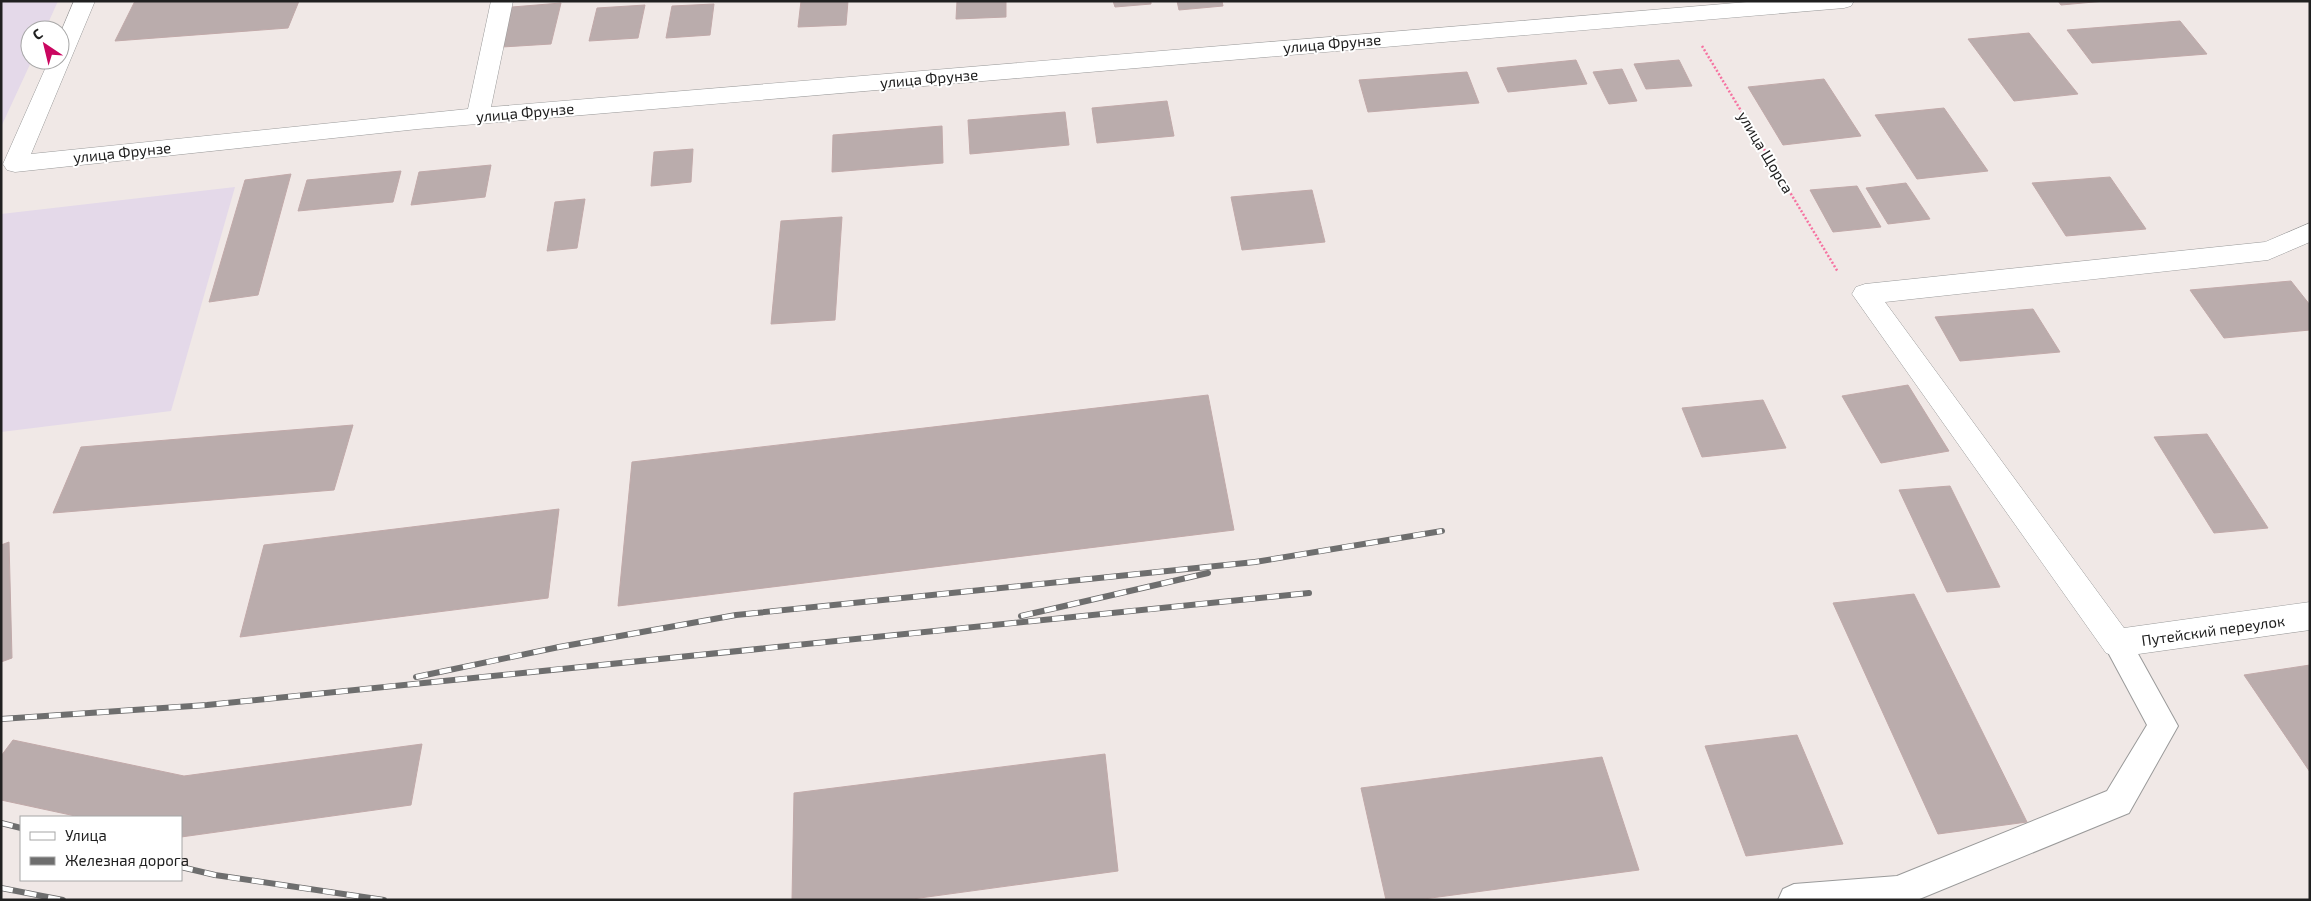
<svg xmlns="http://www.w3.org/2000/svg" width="2311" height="901" viewBox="0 0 2311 901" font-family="'Exo 2',sans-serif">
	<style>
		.industrial { fill: #e4d9e9 }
		.building { fill: #baacac; stroke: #c1a9a9 }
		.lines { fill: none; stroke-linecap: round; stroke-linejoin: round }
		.service-casing { stroke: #9a9a9a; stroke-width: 2 }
		.minor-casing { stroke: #9a9a9a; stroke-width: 1 }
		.path { stroke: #f672a1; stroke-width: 2.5; stroke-dasharray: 2 2; stroke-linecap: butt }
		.service { fill: #fff; fill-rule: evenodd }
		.minor { fill: #fff; fill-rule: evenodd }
		.rail-casing { stroke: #6e6e6e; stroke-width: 6 }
		.rail { stroke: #fff; stroke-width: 4.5; stroke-dasharray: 12; stroke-linecap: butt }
		.labels { text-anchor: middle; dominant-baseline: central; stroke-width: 4; stroke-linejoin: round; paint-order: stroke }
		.street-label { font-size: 15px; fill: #202020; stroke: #fff }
	</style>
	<rect width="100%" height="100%" fill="#f0e8e6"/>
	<path class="industrial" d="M1 1H58L45 30H30V60H32L1 127Z
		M235 187 171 411 1 432V214Z"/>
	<path class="building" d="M135 1H299L288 28 115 41Z
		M801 1H848L846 25 798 27Z
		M957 1H1006V17L956 19Z
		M1113 1H1151V4L1115 7Z
		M1177 1H1222L1223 6 1179 10Z
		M2058 1H2105L2061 5Z
		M561 3 551 44 502 47 512 7Z
		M714 4 710 35 666 38 672 6Z
		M645 5 638 38 589 41 597 8Z
		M2180 21 2207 54 2092 63 2067 30Z
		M2029 33 2078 94 2014 101 1968 39Z
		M1576 60 1587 84 1508 92 1497 68Z
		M1679 60 1692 86 1646 89 1634 64Z
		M1622 69 1637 101 1609 104 1593 72Z
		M1467 72 1479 103 1368 112 1359 80Z
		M1824 79 1861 136 1783 145 1748 87Z
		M1167 101 1174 136 1097 143 1092 108Z
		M1944 108 1988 171 1917 179 1875 115Z
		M1065 112 1069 145 970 154 968 120Z
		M942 126 943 163 832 172 833 135Z
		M693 149 691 182 651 186 654 152Z
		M491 165 485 197 411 205 419 172Z
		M401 171 393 202 298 211 307 180Z
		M291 174 258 295 209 302 245 180Z
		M2110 177 2146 229 2066 236 2032 183Z
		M1906 183 1930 219 1888 224 1866 188Z
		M1857 186 1881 227 1833 232 1810 190Z
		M1312 190 1325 242 1242 250 1231 197Z
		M585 199 577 248 547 251 555 202Z
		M842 217 835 320 771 324 781 221Z
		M2291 281 2310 305V330L2224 338 2190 290Z
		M2033 309 2060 352 1960 361 1935 317Z
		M1908 385 1949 451 1881 463 1842 396Z
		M1208 395 1234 530 618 606 632 462Z
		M1763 400 1786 448 1702 457 1682 408Z
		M353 425 334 490 53 513 81 447Z
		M2207 434 2268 528 2214 533 2154 437Z
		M1950 486 2000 587 1947 592 1899 490Z
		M559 509 548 598 240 637 264 545Z
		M9 542 12 658 1 662V545Z
		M1914 594 2027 822 1938 834 1833 603Z
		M2310 665V772L2244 675Z
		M1797 735 1843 844 1746 856 1705 746Z
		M13 740 184 776 422 744 411 805 181 837V817H80L1 800V756Z
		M1105 754 1118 871 905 900H792L794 793Z
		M1602 757 1639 870 1416 900H1386L1361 788Z"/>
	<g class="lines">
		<defs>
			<path id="service" d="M2117 630 2127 634 2178 726 2129 813 1917 900H1778L1783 889 1794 884 1897 876 2107 791 2147 725 2103 643 2107 634Z"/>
			<path id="minor" d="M74 1H95L31 154 468 109 491 1H513L491 107 1759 1H1854L1851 6 1844 8 418 129 15 172 7 170 3 164 49 60H60V34Z
				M2310 223V242L2268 260 1885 302 2124 628 2310 602V630L2117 657 2106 653 1852 294 1856 287 1865 284 2265 242Z"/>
		</defs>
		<use href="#service" class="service-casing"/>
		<use href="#minor" class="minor-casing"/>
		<path class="path" d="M1702 46 1838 272"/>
		<use href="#service" class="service"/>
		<use href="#minor" class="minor"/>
		<defs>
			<path id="rail" d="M1021 616 1208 573
				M416 677 559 647 736 615 1255 562 1442 531
				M1 719 207 705 1309 593
				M1 823 21 828
				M181 867 215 875 384 900
				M1 888 63 900"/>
		</defs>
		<use href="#rail" class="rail-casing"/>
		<use href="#rail" class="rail"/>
	</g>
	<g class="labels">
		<g class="street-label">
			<text transform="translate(1332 43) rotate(-5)">улица Фрунзе</text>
			<text transform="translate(929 78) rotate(-5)">улица Фрунзе</text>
			<text transform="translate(525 112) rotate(-5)">улица Фрунзе</text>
			<text transform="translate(122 152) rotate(-6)">улица Фрунзе</text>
			<text transform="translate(1766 152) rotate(59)">улица Щорса</text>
			<text transform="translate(2213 630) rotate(-8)">Путейский переулок</text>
		</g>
	</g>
	<rect width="2311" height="901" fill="none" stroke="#202020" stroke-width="5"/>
	<rect x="20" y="816" width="162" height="65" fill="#ffffff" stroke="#a6a6a6"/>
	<rect x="30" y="832" width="25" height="8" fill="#ffffff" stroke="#a6a6a6"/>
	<text x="65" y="841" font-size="15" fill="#202020">Улица</text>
	<rect x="30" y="857" width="25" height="8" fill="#6e6e6e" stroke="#a6a6a6"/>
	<text x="65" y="866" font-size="15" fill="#202020">Железная дорога</text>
	<g transform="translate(45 45) rotate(325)"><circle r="24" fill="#ffffff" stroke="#a6a6a6"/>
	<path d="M0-4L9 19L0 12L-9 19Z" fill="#ca0660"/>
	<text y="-8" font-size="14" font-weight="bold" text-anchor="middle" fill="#202020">С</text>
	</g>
</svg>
